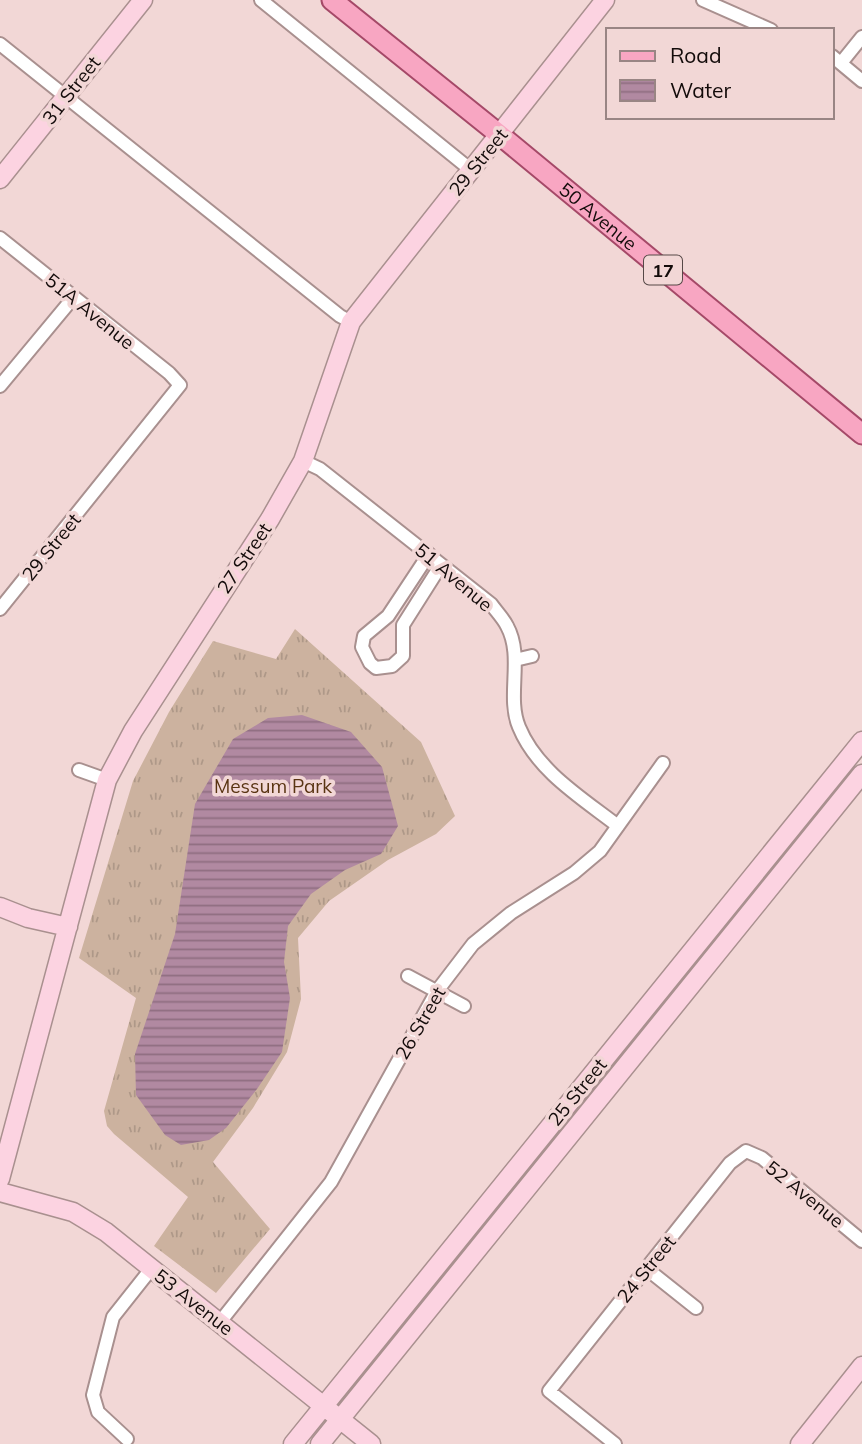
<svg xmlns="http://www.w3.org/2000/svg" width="862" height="1444" viewBox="0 0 862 1444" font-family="Mulish,sans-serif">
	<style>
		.grass { fill: url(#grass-tufts) }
		.water { fill: url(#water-rules) }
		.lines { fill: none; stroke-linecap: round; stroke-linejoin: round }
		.street-casing { stroke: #a9908f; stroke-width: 16 }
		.secondary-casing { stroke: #a9908f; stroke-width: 21 }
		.primary-casing { stroke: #a54968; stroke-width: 23 }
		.street { stroke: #fff; stroke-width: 12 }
		.secondary { stroke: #fcd3e1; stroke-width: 18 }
		.primary { stroke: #f8a6c2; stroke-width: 19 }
		.labels { text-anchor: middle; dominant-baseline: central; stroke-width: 7; stroke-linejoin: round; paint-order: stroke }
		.shield { fill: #f2d7d6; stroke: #564847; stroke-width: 2 }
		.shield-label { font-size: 18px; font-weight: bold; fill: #130b0a }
		.street-label { font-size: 19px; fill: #130b0a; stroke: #f2d7d6 }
		.park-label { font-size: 19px; fill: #593412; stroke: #f2d7d6 }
	</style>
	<defs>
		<pattern id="grass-tufts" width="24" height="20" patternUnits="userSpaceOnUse" patternTransform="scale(1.75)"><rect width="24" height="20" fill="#ccb29f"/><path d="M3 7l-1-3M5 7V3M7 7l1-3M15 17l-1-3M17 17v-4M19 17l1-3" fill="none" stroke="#ae9888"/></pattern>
		<pattern id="water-rules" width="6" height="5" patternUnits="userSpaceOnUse" patternTransform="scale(1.75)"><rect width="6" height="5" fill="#b189a1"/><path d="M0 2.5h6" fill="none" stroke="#8f6e81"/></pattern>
	</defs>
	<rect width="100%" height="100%" fill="#f2d7d6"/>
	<path class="grass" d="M295 629 421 742 455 816 436 834 388 860 329 901 298 938 301 999 287 1052 253 1108 213 1162 270 1229 216 1293 154 1246 188 1197 114 1134 107 1126 104 1111 136 998 79 958 133 781 169 712 213 641 276 659Z"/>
	<path class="water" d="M302 715 351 732 382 767 398 826 381 854 345 870 311 894 288 926 284 962 290 998 282 1052 257 1089 226 1128 209 1140 181 1145 165 1135 136 1095 135 1054 175 934 195 804 233 739 268 718Z"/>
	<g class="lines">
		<defs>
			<path id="street" d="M261 0 471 170
				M703 0 771 30
				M0 44 340 316 351 322
				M832 56 862 81
				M841 63 862 37
				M0 238 169 373 180 385 0 609
				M0 386 73 298
				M303 461 320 469 491 604C496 611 503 618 507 626 524 657 506 696 519 727 537 771 582 798 618 826
				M429 554 388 616 364 636 362 647 370 663 376 668 392 666 403 656V625L441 565
				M515 660 532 656
				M79 770 107 780
				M408 976 464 1006
				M647 1269 696 1308
				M220 1322 331 1182 437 991 473 944 511 913 574 873 600 851 663 763
				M127 1439 98 1412 93 1395 113 1317 151 1269
				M615 1444 549 1391 730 1163 746 1151 762 1158 862 1241"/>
			<path id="secondary" d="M0 179 143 0
				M0 907 28 918 68 927
				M0 1179 107 780 133 731 270 519 303 461 351 322 605 0
				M0 1192 73 1212 106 1232 371 1444
				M293 1444 862 741
				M320 1444 862 774
				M800 1444 862 1366"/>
			<g id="primary">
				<path id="s1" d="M332 0 500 135 862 434"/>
			</g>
		</defs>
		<use href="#street" class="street-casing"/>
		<use href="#secondary" class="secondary-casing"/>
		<use href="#primary" class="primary-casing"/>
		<use href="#street" class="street"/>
		<use href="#secondary" class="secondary"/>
		<use href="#primary" class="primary"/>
	</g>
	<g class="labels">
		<rect class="shield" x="644" y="255.5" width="38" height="29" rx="5"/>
		<g class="shield-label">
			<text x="663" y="270">17</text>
		</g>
		<g class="street-label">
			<text transform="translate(71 90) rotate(-52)">31 Street</text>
			<text transform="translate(478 162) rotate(-51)">29 Street</text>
			<text stroke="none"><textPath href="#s1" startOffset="343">50 Avenue</textPath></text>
			<text transform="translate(90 311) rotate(39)">51A Avenue</text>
			<text transform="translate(51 547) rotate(-51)">29 Street</text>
			<text transform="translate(244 558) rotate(-56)">27 Street</text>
			<text transform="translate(454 577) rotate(40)">51 Avenue</text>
			<text transform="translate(420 1023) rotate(-60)">26 Street</text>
			<text transform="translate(577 1092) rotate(-51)">25 Street</text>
			<text transform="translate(805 1194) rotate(39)">52 Avenue</text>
			<text transform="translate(646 1269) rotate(-51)">24 Street</text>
			<text transform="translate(194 1302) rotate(38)">53 Avenue</text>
		</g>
		<g class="park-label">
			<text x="273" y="786">Messum Park</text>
		</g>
	</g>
	<rect x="606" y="28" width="228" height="91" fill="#f2d7d6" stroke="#998584" stroke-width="2"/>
	<rect x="620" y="51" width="35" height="10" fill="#f8a6c2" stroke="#998584" stroke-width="2"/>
	<text x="670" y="63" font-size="21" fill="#130b0a">Road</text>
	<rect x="620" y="80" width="35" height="21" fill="url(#water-rules)" stroke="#998584" stroke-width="2"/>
	<text x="670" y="98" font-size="21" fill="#130b0a">Water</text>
</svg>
